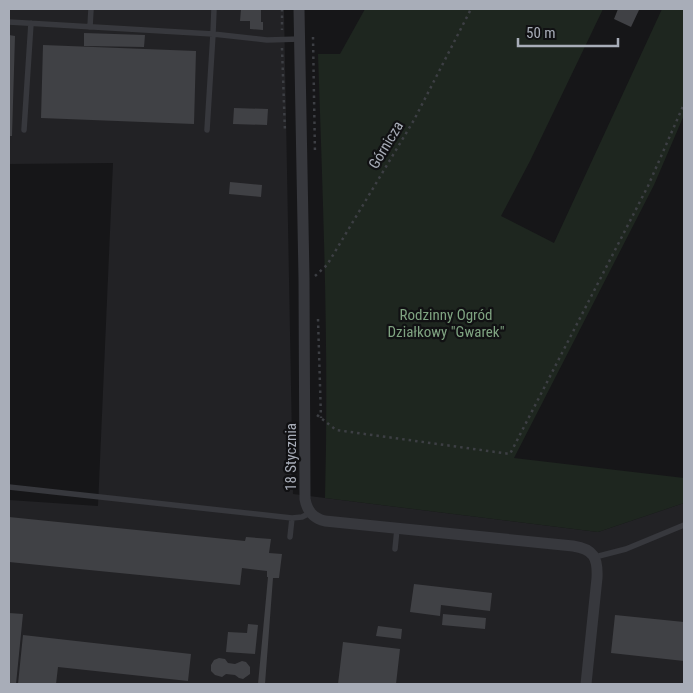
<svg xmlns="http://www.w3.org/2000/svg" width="693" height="693" viewBox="0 0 693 693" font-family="'Roboto Condensed',sans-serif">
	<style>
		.built { fill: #222225 }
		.green { fill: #1e261f }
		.building { fill: #404145 }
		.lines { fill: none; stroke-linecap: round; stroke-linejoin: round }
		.path { stroke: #3d3f44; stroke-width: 2.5; stroke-dasharray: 2.5 4; stroke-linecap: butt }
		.service { stroke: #37383d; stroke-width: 5.5 }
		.minor { stroke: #37383d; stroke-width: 11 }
		.labels { text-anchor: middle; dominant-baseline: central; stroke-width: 4.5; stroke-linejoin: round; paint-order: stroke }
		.street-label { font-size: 15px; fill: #a8adb8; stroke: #111113 }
		.park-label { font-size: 15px; fill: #7fa381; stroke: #111113 }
	</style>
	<rect width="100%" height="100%" fill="#161618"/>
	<path class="built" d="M9 9H284L293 494 598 532 684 503V684H9V500L98 506 113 163 9 164Z"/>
	<path class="green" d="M365 9H603L530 161 501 216 554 243 662 9H684V115L654 185 514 458 684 478V503L598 532 325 498C329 350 323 202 318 54H340Z"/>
	<path class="building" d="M241 9H261V22H263V30L250 29V21H240Z
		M618 9 639 10 631 27 614 19Z
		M84 33 145 35 144 47 84 46Z
		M9 35 15 36 12 136H9Z
		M43 45 196 51 194 124 41 118Z
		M234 108 268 109 267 125 233 124Z
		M230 182 262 185 261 197 229 194Z
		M9 517 245 541 246 537 271 539 269 553 282 554 279 578H273L265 684H258L268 577H267V571L242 568 240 585 9 562Z
		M414 584 492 593 490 611 441 605 440 616 410 612Z
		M9 613 23 614 16 684H9Z
		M443 614 486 618 485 629 442 625Z
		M615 615 684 622V661L611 653Z
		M248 624 258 625 255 654 226 652 228 632 247 633Z
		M378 626 402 629 401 639 376 636Z
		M23 635 191 654 188 681 58 667 56 684H18Z
		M343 642 400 649 396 684H338Z
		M219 658 225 659 228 663 235 664 242 661 246 662 250 667V674L243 679 239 678 235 675 226 674 222 677 215 675 211 671V665L214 660Z"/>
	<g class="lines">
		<path class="path" d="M282 9V30
			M313 37 315 154
			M282 48 285 132
			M315 276 327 265 414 120 471 9
			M318 319 321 418
			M317 415 336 430 510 454 648 186 684 104"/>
		<path class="service" d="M9 22 213 34 214 9
			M90 27 91 9
			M24 130 31 23
			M207 130 213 34 267 40 300 39
			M9 487 292 518 302 517 310 513
			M290 537 292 518
			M395 549 397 529
			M595 557 626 549 684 525"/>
		<path class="minor" d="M299 9 304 278 305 499C307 511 313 518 325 521L573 546C594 549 598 558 597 578L586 684"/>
	</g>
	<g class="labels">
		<g class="street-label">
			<text transform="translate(386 145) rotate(-59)">Górnicza</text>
			<text transform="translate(291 457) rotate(-90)">18 Stycznia</text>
		</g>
		<g class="park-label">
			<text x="446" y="315">Rodzinny Ogród<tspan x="446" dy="17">Działkowy "Gwarek"</tspan></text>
		</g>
	</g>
	<rect width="693" height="693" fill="none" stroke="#a8adb8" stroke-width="20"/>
	<path d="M518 38v8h100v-8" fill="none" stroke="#a8adb8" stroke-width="2.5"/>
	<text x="526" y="38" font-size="15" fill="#a8adb8" stroke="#111113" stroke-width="4" paint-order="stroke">50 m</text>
</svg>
